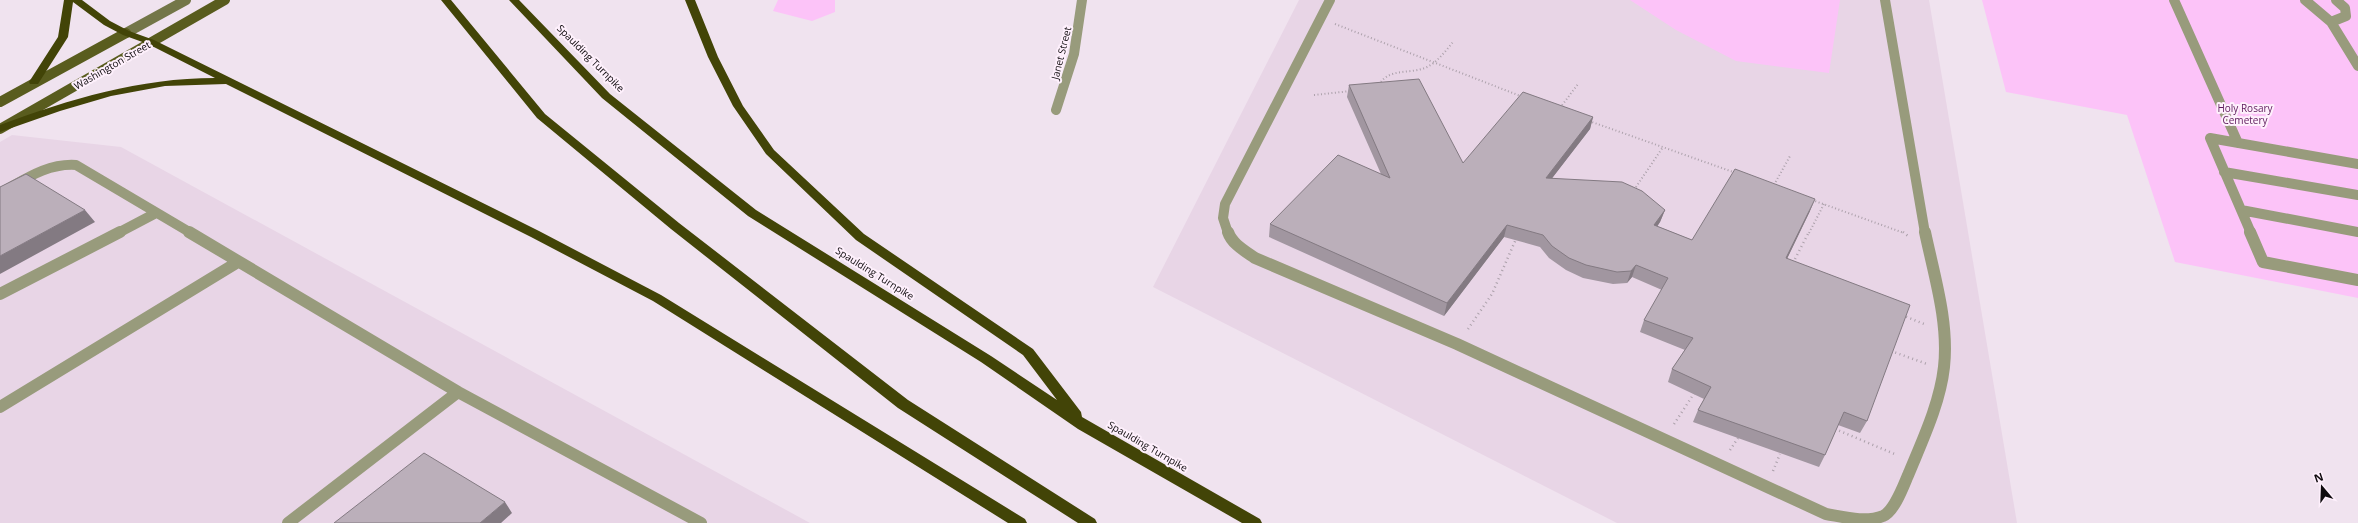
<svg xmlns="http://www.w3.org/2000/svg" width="2358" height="523" viewBox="0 0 2358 523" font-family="'Open Sans',sans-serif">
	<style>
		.built { fill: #e8d5e6 }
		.green { fill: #fcc3f8 }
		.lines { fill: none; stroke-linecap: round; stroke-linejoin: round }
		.path-far1 { stroke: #aca1ab; stroke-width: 2; stroke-dasharray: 1 2.5; stroke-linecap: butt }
		.path { stroke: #aca1ab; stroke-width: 2.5; stroke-dasharray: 1 3.5; stroke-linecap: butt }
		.service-far1 { stroke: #989b7c; stroke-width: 10 }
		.service { stroke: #989b7c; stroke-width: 12 }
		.minor { stroke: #989b7c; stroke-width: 10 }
		.secondary { stroke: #737648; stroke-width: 10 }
		.primary { stroke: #595c1e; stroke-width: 10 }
		.motorway { fill: #424407; fill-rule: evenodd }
		.wall { fill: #a196a0 }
		.shaded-wall { fill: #837a82 }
		.building { fill: #bbafba; stroke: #837a82 }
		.labels { text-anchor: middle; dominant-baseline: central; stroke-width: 4; stroke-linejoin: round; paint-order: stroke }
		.street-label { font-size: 10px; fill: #0e0a0d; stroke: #fef0fc }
		.park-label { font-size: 10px; fill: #5e1a5c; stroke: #fef0fc }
	</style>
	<rect width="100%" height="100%" fill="#f0e3ef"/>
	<path class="built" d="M1299 0H1929L2017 523H1617L1153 287Z
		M12 135 121 147 810 523H0V142Z"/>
	<path class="green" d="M778 0H835V12L812 21 773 11Z
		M1630 0H1840L1829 73 1736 61 1676 30Z
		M1982 0H2358V298L2175 262 2127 115 2006 92Z"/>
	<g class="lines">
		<path class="path-far1" d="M1335 24 1523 97
			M1379 85C1389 67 1410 75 1427 67 1438 62 1446 50 1454 41
			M1314 95 1351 91
			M1560 108 1578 84
			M1589 121 1736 173
			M1774 185 1790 156
			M1634 190 1663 147
			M1812 200 1904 233
			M1809 233 1824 204"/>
		<path class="path" d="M1903 232 1908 236
			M1793 263 1809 232
			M1902 315 1924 324
			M1468 329 1492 294 1516 239
			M1891 351 1927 364
			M1674 424 1695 392
			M1835 429 1897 455
			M1730 450 1738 438
			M1773 471 1780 454"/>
		<path class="service-far1" d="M1885 0 1925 233
			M2174 0 2238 143
			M2305 0 2331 22 2358 66
			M2331 22 2346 16 2345 8 2336 0
			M2210 138 2251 233
			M2210 138 2358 164
			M2224 172 2358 195
			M0 193C24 180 47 163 76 165L191 233
			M2241 210 2358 232
			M118 233 156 213
			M1228 233 1223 218 1225 204 1330 0"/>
		<path class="service" d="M189 232 458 392 288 523
			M1228 232C1232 244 1245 251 1255 258L1457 344 1826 514C1844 517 1865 523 1883 516 1895 511 1904 484 1909 473 1923 439 1940 403 1944 367 1949 322 1934 275 1925 232
			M2250 232 2263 262 2358 280
			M0 294 120 232
			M458 392 701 523
			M0 407 238 262"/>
		<path class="minor" d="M1056 110 1074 54 1082 0"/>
		<path class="secondary" d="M126 33 186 0"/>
		<path class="primary" d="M0 102 126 33
			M0 129 225 0"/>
		<path class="motorway" d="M64 0H82L110 21 129 31 154 40 539 231 661 295 1025 519 1027 523H1008L653 301 531 237 226 84 165 86 111 96 60 111 0 132V125C70 99 140 78 215 78L148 44 123 35 104 25 73 2 68 37 38 84H30L29 82 58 37Z
			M441 0H451L545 114 679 223 908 400 1095 519 1097 523H1078L898 408 671 229 537 118Z
			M509 0H519L610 94 756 210 991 356 1057 400 1023 355 856 240 766 154 733 106 708 57 685 0H695L718 57 743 106 774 150 864 234 1033 349 1081 412 1082 417 1260 519 1262 523H1242L1078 429 981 362 748 216 602 98Z"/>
	</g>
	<path class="wall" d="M1349 85 1463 163 1593 117 1590 129 1552 178 1665 210 1660 222 1657 226 1692 240 1810 211 1787 259 1867 421 1860 433 1838 425 1825 455 1819 467 1693 422 1698 410 1704 399 1668 382 1672 369 1685 350 1640 332 1644 320 1662 290 1632 277 1627 283 1613 284 1583 278 1566 270 1549 258 1540 247 1504 237 1444 316 1269 237 1270 224 1381 174 1347 97Z"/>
	<path class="shaded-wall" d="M1593 117 1590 129 1543 190 1546 178Z
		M1815 199 1810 211 1781 271 1786 258Z
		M85 210 95 222 0 274V256Z
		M1665 210 1660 222 1650 238 1654 225Z
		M1507 225 1504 237 1444 316 1447 303Z
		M1636 265 1632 277 1627 283 1631 271Z
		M505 502 512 513 501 523H480Z"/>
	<path class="building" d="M1419 79 1463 163 1523 92 1593 117 1546 178 1622 182 1642 191 1665 210 1654 225 1692 240 1735 169 1815 199 1786 258 1910 305 1867 421 1844 412 1825 455 1698 410 1711 387 1672 369 1693 338 1644 320 1668 278 1636 265 1631 271 1617 272 1586 265 1569 258 1552 246 1543 235 1507 225 1447 303 1270 224 1338 155 1390 178 1349 85Z
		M26 174 85 210 0 256V187Z
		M424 453 505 502 480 523H334Z"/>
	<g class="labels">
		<g class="street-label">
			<text transform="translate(1061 53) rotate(-76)">Janet Street</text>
			<text transform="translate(591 58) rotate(45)">Spaulding Turnpike</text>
			<text transform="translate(112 65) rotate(-30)">Washington Street</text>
			<text transform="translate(875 273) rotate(32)">Spaulding Turnpike</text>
			<text transform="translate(1148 446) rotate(30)">Spaulding Turnpike</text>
		</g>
		<g class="park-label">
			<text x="2245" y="108">Holy Rosary<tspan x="2245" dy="12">Cemetery</tspan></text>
		</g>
	</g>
	<g transform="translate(2322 487) rotate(341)" stroke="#fef0fc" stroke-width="3" paint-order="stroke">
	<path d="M0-3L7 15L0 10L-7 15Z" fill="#0e0a0d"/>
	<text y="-6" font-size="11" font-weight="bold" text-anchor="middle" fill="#0e0a0d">N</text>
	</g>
</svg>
